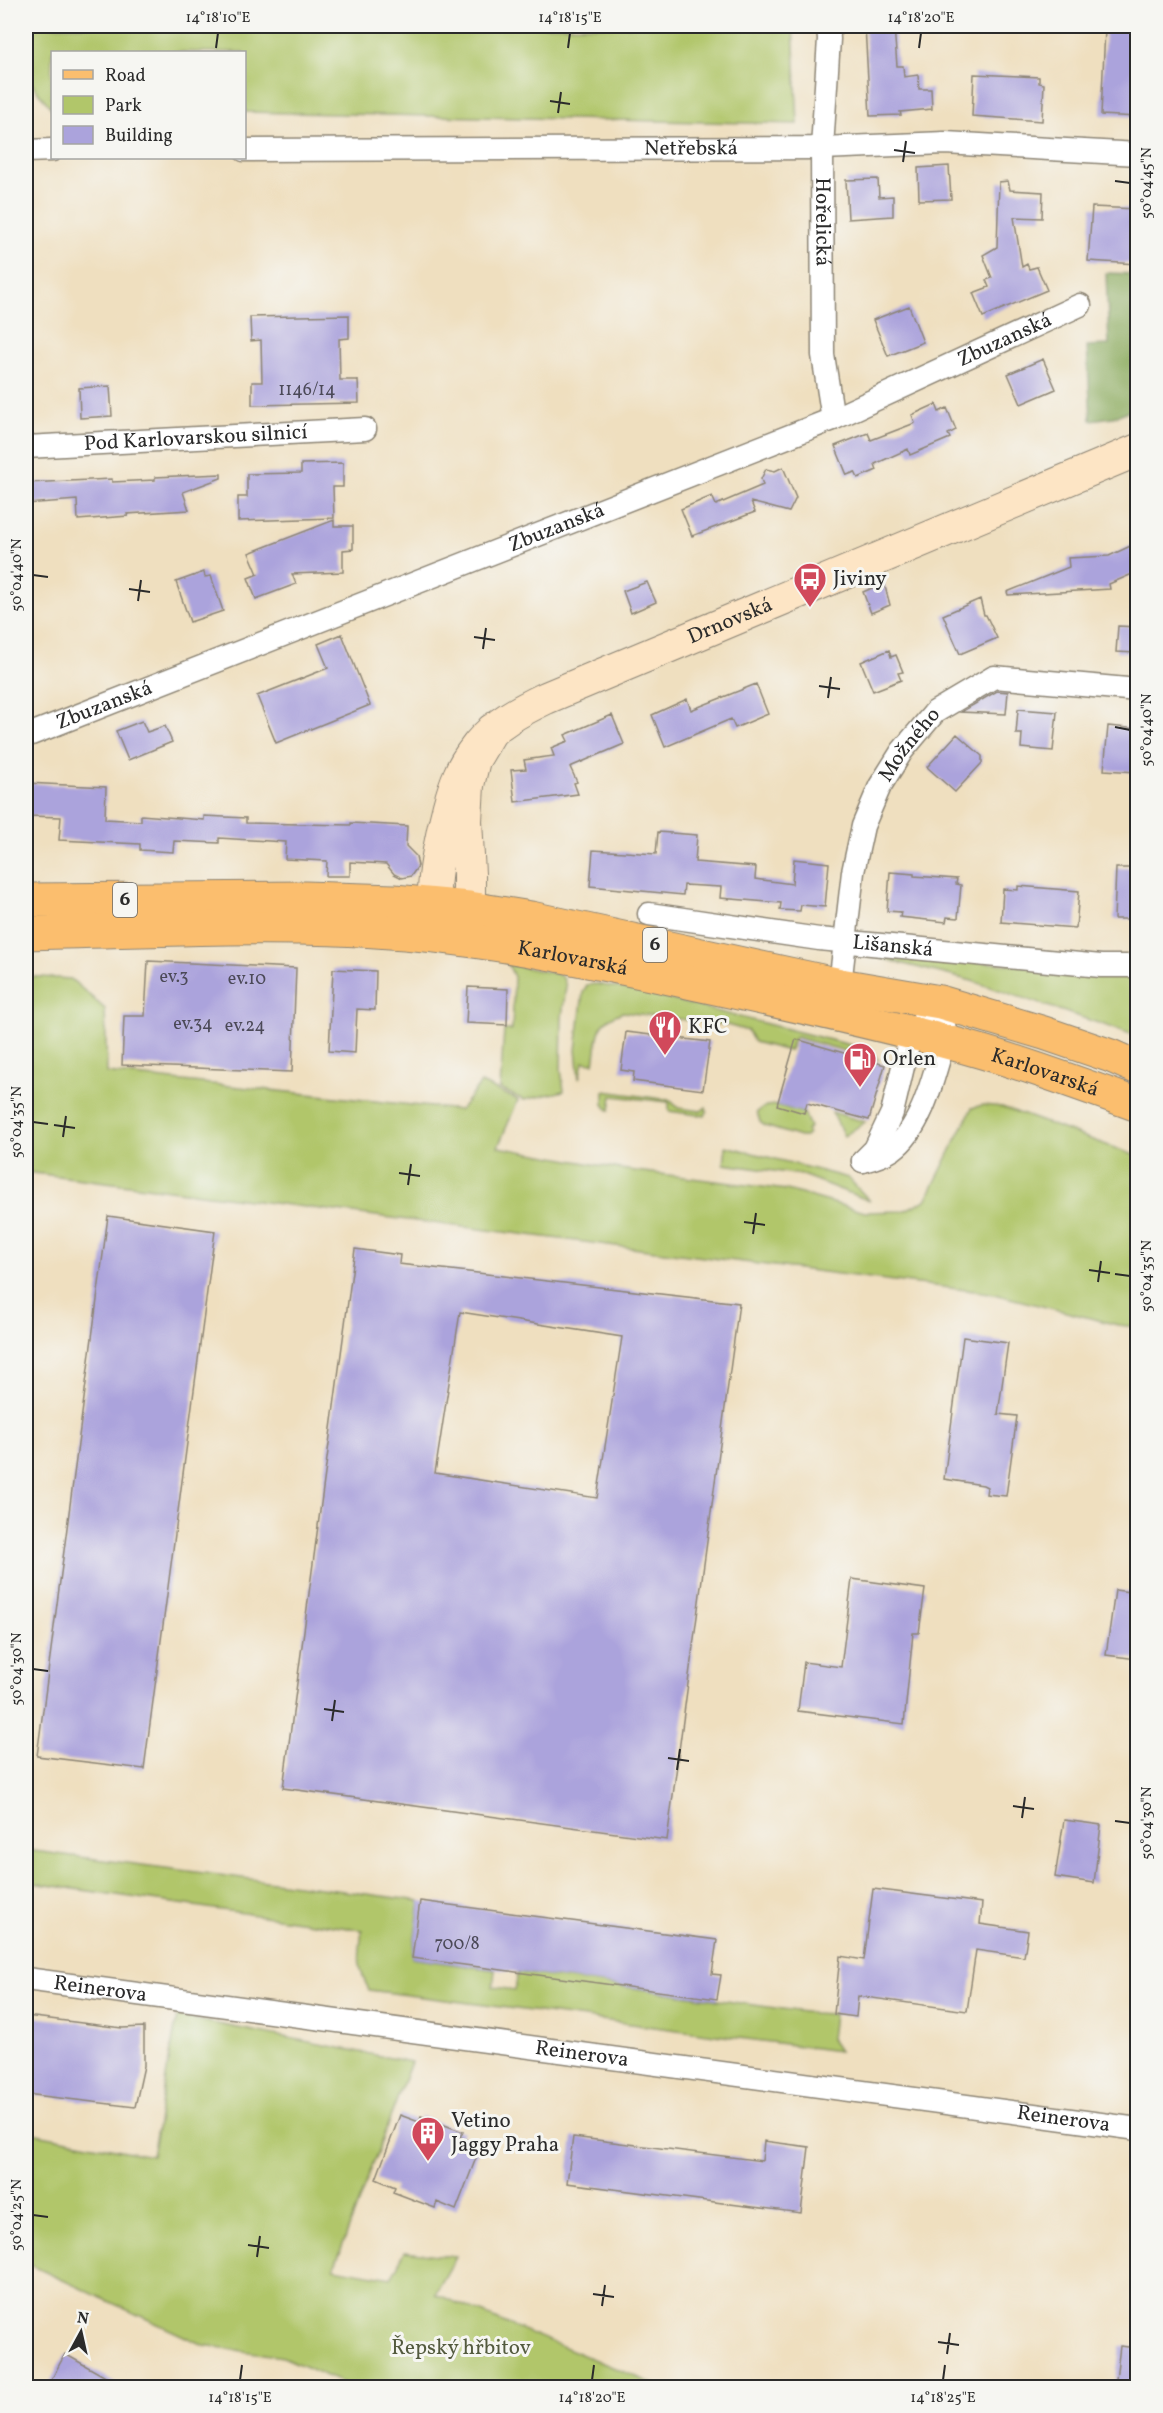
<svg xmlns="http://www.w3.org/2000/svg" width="1163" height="2413" viewBox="0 0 1163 2413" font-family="Vollkorn,serif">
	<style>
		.green { fill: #b1c66a; stroke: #6e784a; stroke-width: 1.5 }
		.forest { fill: #8cab5e; stroke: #5c6b44; stroke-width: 1.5 }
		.building { fill: #aba3dc; fill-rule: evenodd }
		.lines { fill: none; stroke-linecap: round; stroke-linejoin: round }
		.minor-casing { stroke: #8d8575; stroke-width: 25 }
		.secondary-casing { stroke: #8d8575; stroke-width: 34 }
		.primary-casing { stroke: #8d8575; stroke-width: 35 }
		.minor { stroke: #fff; stroke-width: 22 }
		.secondary { stroke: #fde5c5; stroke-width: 32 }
		.primary { stroke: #fbbe6e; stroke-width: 33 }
		.ticks { fill: none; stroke: #2b2b2b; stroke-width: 2 }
		.labels { text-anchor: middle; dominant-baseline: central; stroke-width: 6; stroke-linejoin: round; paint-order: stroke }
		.number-label { font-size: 18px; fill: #4b4957 }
		.shield { fill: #f6f6f2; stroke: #686867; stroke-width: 1.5 }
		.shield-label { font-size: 20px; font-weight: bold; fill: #2b2b2b }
		.street-label { font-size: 21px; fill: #2b2b2b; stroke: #f6f6f2 }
		.poi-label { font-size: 21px; fill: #2b2b2b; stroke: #f6f6f2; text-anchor: start }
		.park-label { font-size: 21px; fill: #535a3e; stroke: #f6f6f2 }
		.neatline { fill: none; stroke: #2b2b2b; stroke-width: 2 }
		.ticks-label { font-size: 15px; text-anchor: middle; fill: #2b2b2b }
	</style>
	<rect width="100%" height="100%" fill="#f6f6f2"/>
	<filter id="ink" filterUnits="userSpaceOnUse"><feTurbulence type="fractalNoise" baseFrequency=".0167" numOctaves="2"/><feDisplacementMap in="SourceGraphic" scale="12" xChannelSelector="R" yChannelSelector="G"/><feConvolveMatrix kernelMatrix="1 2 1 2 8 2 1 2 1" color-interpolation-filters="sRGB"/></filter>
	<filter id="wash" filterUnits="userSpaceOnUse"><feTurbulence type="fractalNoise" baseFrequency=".008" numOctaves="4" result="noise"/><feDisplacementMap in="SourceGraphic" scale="24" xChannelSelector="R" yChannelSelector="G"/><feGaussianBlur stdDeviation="1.35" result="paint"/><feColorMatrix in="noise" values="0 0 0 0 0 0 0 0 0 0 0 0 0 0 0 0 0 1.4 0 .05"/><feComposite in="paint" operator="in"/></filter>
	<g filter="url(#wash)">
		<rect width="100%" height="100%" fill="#efdfbf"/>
		<path class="green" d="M26 26H793L798 124 245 112 244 52H52L51 108 26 77Z
			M860 953 1137 974V1036L972 981Z
			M508 964 557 974 563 978 566 986 562 1017 561 1069 564 1091 524 1100 500 1089 504 1030H512L514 977Z
			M26 976 71 979 105 1009 107 1073 460 1110 481 1083 518 1100 498 1147 620 1169 787 1190 865 1212 903 1211 926 1200 972 1108 983 1105 1002 1107 1137 1156V1327L1118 1325 990 1293 26 1172Z
			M596 984 633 990 870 1050 878 1060 795 1037 789 1051 754 1042 748 1031 727 1025 623 1012C594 1022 599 1036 594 1063L583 1062 579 1079 576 1050 583 992 587 985Z
			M604 1091 670 1100 678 1108 701 1111 706 1107 707 1111 705 1116 669 1111V1102L612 1096 610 1110H608L604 1104Z
			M777 1105 804 1113 810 1127 806 1130 808 1134 805 1137H800L765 1126 760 1122 757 1112 766 1106Z
			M832 1112 865 1122 844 1136Z
			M726 1146 848 1178 870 1201 802 1175 724 1164Z
			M26 1850 420 1901 412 1958 495 1970 493 1987 515 1990 518 1972 811 2013 834 2014 831 2039 839 2051 369 1990C356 1964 359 1957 362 1930L26 1882Z
			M177 2016 411 2062 334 2268 391 2278 405 2251 456 2257 435 2294 661 2387H352L283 2357 203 2345 26 2263V2132L152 2156Z"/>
		<path class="forest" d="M1106 273 1137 274V408L1113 417 1091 420 1087 346 1109 345Z"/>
		<g id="blocks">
			<path class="building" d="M865 26H894L897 66H903L904 77 918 75 919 89H931L932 109 900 112 901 115 870 116Z
				M1105 29 1137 31V117L1101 115Z
				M974 74 1039 77V83L1044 84 1042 121 972 116Z
				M949 166 951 199 919 200 918 168Z
				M878 179 879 197 893 196V216L848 219 846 180Z
				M1008 181 1010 190 1043 192 1042 218 1014 217 1022 267 1027 264 1029 269 1037 267 1047 290 983 317 973 293 989 287 986 280 992 278 983 255 997 247 999 182Z
				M1092 207 1137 209V264L1088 261Z
				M909 306 923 342 888 356 873 320Z
				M349 315V338L339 339 340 380H358L359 403 252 405V382H262L261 340 251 341 250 317Z
				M1043 359 1056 389 1021 404 1008 374Z
				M110 386 112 416 80 418 79 388Z
				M936 404 939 412 947 408 956 430 948 434 950 438 910 455 908 449 875 464 877 470 858 478 855 472 847 475 835 446 868 433 871 440 915 423 912 415Z
				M343 463V487H333L334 518 238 521V497H247V474L301 473V464Z
				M783 467 796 498 789 512 751 502 755 512 692 536 681 509 712 496 716 505 763 485 761 479 766 469 775 471Z
				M221 474V478L183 492 189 510 127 514 128 516 78 520 77 500 26 504V483L112 479V482L155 480V477Z
				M334 520V526H353V549L343 550V572L292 574 296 584 256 599 248 578 258 574 249 553Z
				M1137 543V572L1109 584 1110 589 1008 595 1007 592 1069 567 1068 558 1109 556Z
				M204 572 205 577 211 576 223 611 190 622 176 582Z
				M647 582 656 602 631 613 623 591Z
				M884 583 890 605 871 613 863 592Z
				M980 599 984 615H986L997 638 960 654 943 615Z
				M1118 626 1137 627V653L1116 652Z
				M342 634 370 705 276 743 257 696 328 668 318 644Z
				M889 650 891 657 896 655 903 672 898 673 901 680 873 691 861 662Z
				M756 684 768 714 735 728 731 719 665 747 652 715 687 699 691 710Z
				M997 691 1008 692 1006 714 961 712Z
				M1018 709 1057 712 1053 751 1021 748 1022 734H1016Z
				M612 715 624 744 570 767 577 782 574 783 578 794 515 802 511 770 526 769 524 760 554 756 551 748 568 741 565 735Z
				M142 721 147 732 165 726 172 742 128 760 116 731Z
				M1108 726 1137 729V772L1104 770Z
				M957 734 982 756V763L955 792 927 767Z
				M26 783 106 787 105 819 141 821V815L204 820V816L246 818V823L351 825V823L407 826 406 846 416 856 418 866 411 876 402 878 394 874 386 864 350 862V876H326L327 861 285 859 286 842 219 838V843L174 841 173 852 140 850V844L59 840 61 817 28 816Z
				M658 832 697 835 695 862 756 867 755 879 792 884 794 859 829 863 825 907 801 905 800 911 780 910 781 903 720 898 721 887 684 885 683 895 590 886 593 850 656 854Z
				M1116 868H1137V919H1114Z
				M890 872 914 874V876L957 879 956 884 961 885 958 918 947 917 946 922 900 917 901 912 887 911Z
				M1018 886 1079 891 1076 928 1001 922 1003 889 1018 890Z
				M148 961 296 968 292 1072 122 1065 124 1016H145Z
				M333 969 376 971 375 1010 357 1009 355 1053 329 1051Z
				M468 987 508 989 507 1025 466 1023Z
				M626 1032 710 1042 703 1090 633 1081 634 1072 621 1070Z
				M796 1039 885 1065 869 1120 807 1103 804 1113 777 1105Z
				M108 1216 215 1231 144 1769 37 1756Z
				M355 1249 400 1255 399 1264 739 1303 667 1840 283 1788ZM460 1312 622 1337 597 1498 435 1473Z
				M963 1337 1008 1343 998 1414 1017 1416 1006 1496 986 1494 987 1487 983 1485 944 1479Z
				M852 1579 925 1589 919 1633H913L904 1724 798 1711 804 1662 841 1667Z
				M1115 1590 1137 1593V1659L1106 1655Z
				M1064 1820 1101 1825 1094 1883 1055 1877Z
				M873 1889 982 1903 980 1924 1028 1931 1024 1957 976 1950 967 2011 858 1996 856 2017 834 2014 840 1956 864 1960Z
				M420 1901 717 1940 712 1974 721 1975 717 1999 412 1958Z
				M26 2016 122 2028 144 2027V2066L135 2107 26 2094Z
				M400 2115 419 2122 421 2116 463 2132 460 2137 481 2145 456 2210 437 2202 435 2208 393 2192 395 2187 376 2179Z
				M573 2137 762 2161 764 2141 809 2147 801 2213 567 2183Z
				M1120 2346 1137 2348V2388H1115Z
				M65 2354 125 2388H47Z"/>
		</g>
	</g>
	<g filter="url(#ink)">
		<use href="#blocks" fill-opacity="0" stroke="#8d8575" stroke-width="1.5"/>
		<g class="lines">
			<defs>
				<g id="minor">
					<path id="s1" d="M828 26 829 39 822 148 823 355 833 419"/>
					<path id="s2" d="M244 150 822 148 945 143 1138 154"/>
					<path d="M26 151 52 150"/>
					<path id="s3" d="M26 447 365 429"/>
					<path id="s4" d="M26 736 833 419 1080 305"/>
					<path id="s5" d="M649 914 819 939 1101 966H1138"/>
					<path id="s6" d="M840 985 853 872 863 826 880 786 902 751 935 712 994 677 1138 690"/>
					<path d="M863 1161C874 1158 884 1155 893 1149 923 1127 934 1074 944 1041L945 1030 940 1002"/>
					<path d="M863 1161 875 1149 892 1113 911 1033 940 1002"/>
					<path id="s7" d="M26 1979 1138 2129"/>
				</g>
				<g id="secondary">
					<path id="s8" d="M492 730 474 760 468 785 466 821 469 874V908L463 927 449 938C444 934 440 930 437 924 425 899 447 802 459 776 463 765 471 754 478 745 496 723 521 710 546 698L1138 450"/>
				</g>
				<g id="primary">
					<path d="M26 900 305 898 394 901 469 908 531 918 840 985 940 1002 1044 1033 1111 1056 1138 1068"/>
					<path id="s9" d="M26 933C147 931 269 923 390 932 492 939 593 962 693 983 777 1001 860 1019 943 1041 1009 1058 1074 1082 1138 1105"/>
				</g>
			</defs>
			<use href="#minor" class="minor-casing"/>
			<use href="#secondary" class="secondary-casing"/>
			<use href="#primary" class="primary-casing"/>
			<use href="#minor" class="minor"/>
			<use href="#secondary" class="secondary"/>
			<use href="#primary" class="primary"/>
		</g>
	</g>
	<path class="ticks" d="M216 48 218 33M568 48 570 33M919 48 921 33M550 101 570 104M558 113 561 92M894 150 915 153M903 162 906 141M1115 181 1130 183M33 575 48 577M129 589 150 592M138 601 141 580M474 637 495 640M483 649 486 628M819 686 840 689M828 698 831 677M1115 727 1130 730M33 1122 48 1124M54 1125 75 1128M63 1137 66 1116M399 1173 420 1176M408 1185 411 1164M744 1222 765 1225M753 1234 756 1213M1089 1270 1110 1273M1115 1274 1130 1276M1098 1282 1101 1261M33 1669 48 1671M324 1709 344 1712M332 1721 335 1700M668 1758 689 1761M677 1770 680 1749M1013 1806 1034 1809M1022 1818 1025 1797M1115 1821 1130 1823M33 2215 48 2217M248 2245 269 2248M257 2257 260 2236M593 2294 614 2297M602 2306 605 2285M938 2342 959 2345M947 2354 950 2333M240 2380 242 2365M592 2380 594 2365M943 2380 945 2365"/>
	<defs>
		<symbol id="bus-pin" viewBox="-11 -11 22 30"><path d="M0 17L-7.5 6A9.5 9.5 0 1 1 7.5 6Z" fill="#d1495b" stroke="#f6f6f2"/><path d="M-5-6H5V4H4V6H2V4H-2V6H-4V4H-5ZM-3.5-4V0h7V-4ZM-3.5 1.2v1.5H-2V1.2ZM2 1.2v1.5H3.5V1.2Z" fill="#fff"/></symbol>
		<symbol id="restaurant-pin" viewBox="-11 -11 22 30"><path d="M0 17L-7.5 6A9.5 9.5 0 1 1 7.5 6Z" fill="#d1495b" stroke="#f6f6f2"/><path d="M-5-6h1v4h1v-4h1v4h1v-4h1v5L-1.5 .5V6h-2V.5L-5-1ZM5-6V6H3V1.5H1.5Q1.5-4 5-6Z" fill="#fff"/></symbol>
		<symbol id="fuel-pin" viewBox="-11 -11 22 30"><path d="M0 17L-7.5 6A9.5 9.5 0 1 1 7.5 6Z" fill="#d1495b" stroke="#f6f6f2"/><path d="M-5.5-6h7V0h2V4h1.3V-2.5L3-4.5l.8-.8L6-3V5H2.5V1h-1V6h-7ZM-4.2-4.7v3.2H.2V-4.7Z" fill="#fff"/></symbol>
		<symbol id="building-pin" viewBox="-11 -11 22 30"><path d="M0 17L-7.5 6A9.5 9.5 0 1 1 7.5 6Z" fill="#d1495b" stroke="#f6f6f2"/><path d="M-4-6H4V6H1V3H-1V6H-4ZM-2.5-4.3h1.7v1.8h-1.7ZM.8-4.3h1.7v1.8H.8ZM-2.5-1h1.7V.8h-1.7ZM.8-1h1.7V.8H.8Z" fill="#fff"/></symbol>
	</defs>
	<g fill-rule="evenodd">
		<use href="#bus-pin" x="791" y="560" width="38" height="52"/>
		<use href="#restaurant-pin" x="646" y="1008" width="38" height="52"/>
		<use href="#fuel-pin" x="841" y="1040" width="38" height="52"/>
		<use href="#building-pin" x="409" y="2114" width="38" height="52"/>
	</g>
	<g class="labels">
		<g class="number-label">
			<text x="307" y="390">1146/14</text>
			<text x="174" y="977">ev.3</text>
			<text x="247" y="979">ev.10</text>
			<text x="193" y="1024">ev.34</text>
			<text x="245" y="1026">ev.24</text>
			<text x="457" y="1944">700/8</text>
		</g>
		<g class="shield">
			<rect x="113" y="883" width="24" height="34" rx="4.5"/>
			<rect x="643" y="928" width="24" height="34" rx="4.5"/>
		</g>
		<g class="shield-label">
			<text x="125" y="900">6</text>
			<text x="655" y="945">6</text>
		</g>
		<g class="street-label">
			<text stroke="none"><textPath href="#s2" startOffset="447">Netřebská</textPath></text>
			<text stroke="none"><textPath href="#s1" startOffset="196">Hořelická</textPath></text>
			<text stroke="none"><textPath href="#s4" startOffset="1056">Zbuzanská</textPath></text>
			<text stroke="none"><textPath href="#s3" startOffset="170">Pod Karlovarskou silnicí</textPath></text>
			<text stroke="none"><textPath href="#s4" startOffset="570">Zbuzanská</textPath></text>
			<text stroke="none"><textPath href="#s8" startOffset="711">Drnovská</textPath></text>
			<text stroke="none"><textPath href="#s4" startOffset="84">Zbuzanská</textPath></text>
			<text stroke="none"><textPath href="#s6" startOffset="255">Možného</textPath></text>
			<text stroke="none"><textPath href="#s5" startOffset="246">Lišanská</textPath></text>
			<text stroke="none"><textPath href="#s9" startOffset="549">Karlovarská</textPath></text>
			<text stroke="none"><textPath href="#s9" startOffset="1035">Karlovarská</textPath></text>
			<text stroke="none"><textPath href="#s7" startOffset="75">Reinerova</textPath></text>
			<text stroke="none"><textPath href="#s7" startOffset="561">Reinerova</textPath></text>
			<text stroke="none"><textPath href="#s7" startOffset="1047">Reinerova</textPath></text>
		</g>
		<g class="poi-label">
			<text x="833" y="579">Jiviny</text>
			<text x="688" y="1027">KFC</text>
			<text x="883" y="1059">Orlen</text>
			<text x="451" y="2121">Vetino<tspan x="451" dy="24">Jaggy Praha</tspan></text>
		</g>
		<g class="park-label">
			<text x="461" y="2348">Řepský hřbitov</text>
		</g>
	</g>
	<rect width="1163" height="2413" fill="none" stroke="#f6f6f2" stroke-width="66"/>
	<rect x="51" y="51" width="195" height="108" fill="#f6f6f2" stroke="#a5a5a2" stroke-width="1.5"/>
	<rect x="63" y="70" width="30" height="9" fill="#fbbe6e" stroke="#a5a5a2" stroke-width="1.5"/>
	<text x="105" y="81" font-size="18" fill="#2b2b2b">Road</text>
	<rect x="63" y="96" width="30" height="18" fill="#b1c66a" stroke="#a5a5a2" stroke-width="1.5"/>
	<text x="105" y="111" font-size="18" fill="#2b2b2b">Park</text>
	<rect x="63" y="126" width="30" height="18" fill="#aba3dc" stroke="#a5a5a2" stroke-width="1.5"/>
	<text x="105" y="141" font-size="18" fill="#2b2b2b">Building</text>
	<g transform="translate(81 2332) rotate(8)" stroke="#f6f6f2" stroke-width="4.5" paint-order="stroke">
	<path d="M0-4.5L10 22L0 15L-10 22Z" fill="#2b2b2b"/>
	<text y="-9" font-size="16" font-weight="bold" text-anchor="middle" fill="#2b2b2b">N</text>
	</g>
	<rect x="33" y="33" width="1097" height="2347" class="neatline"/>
	<g class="ticks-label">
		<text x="218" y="22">14°18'10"E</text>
		<text x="570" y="22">14°18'15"E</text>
		<text x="921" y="22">14°18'20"E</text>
		<text transform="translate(1146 183) rotate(-90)" y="5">50°04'45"N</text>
		<text transform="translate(16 575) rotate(-90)" y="5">50°04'40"N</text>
		<text transform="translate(1146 730) rotate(-90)" y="5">50°04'40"N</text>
		<text transform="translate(16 1122) rotate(-90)" y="5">50°04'35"N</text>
		<text transform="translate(1146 1276) rotate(-90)" y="5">50°04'35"N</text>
		<text transform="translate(16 1669) rotate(-90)" y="5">50°04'30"N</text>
		<text transform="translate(1146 1823) rotate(-90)" y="5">50°04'30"N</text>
		<text transform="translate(16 2215) rotate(-90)" y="5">50°04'25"N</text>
		<text x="240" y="2402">14°18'15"E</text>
		<text x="592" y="2402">14°18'20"E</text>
		<text x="943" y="2402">14°18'25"E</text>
	</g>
</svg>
